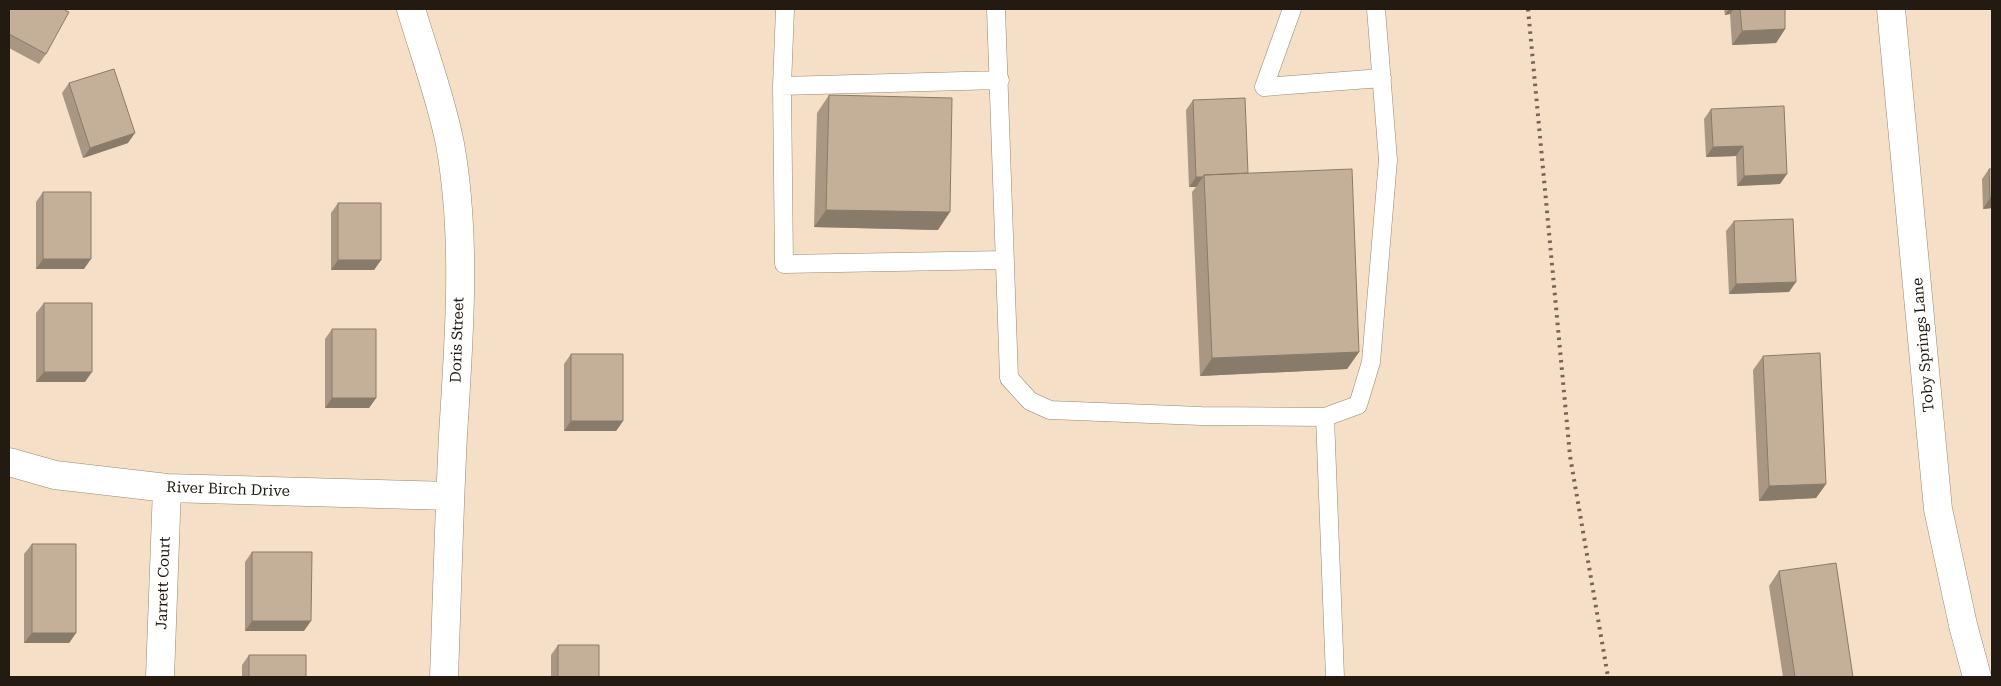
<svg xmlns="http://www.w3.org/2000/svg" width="2001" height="686" viewBox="0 0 2001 686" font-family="'Roboto Serif',serif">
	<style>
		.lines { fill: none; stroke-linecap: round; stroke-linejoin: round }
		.service-casing { stroke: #9a8770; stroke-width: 19 }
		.minor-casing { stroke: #9a8770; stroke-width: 29 }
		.service { stroke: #fff; stroke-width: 18 }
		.minor { stroke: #fff; stroke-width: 28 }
		.rail { stroke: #726556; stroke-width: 4; stroke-dasharray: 2.5 5; stroke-linecap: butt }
		.wall { fill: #a99783 }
		.shaded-wall { fill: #897b6a }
		.building { fill: #c4b098; stroke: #897b6a }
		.labels { text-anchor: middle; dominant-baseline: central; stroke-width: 4; stroke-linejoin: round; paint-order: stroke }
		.street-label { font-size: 15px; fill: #231b12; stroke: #fff }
	</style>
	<rect width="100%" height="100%" fill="#f5dfc6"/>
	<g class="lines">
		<defs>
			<path id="service" d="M785 9 782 86 784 264 1005 260
				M996 9 1009 378 1030 401 1050 410 1201 416 1325 417 1358 405 1371 362 1388 160 1376 9
				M1292 9 1264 87 1382 78
				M782 86 1000 80
				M1325 417 1335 677"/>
			<path id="minor" d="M411 9C424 53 441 98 450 144 467 239 459 339 453 435 449 516 447 596 444 677
				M1891 9 1938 509 1963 625 1977 677
				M9 462 55 475 167 488 450 496
				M160 677 167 488"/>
		</defs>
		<use href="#service" class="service-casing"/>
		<use href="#minor" class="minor-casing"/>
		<use href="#service" class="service"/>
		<use href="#minor" class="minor"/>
		<path class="rail" d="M1528 9 1570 456 1608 677"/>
	</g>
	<path class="wall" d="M9 9 46 54 39 64 9 48Z
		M1724 9H1785V29L1776 43 1732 45 1730 14 1725 15Z
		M69 83 128 143 83 158 62 93Z
		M829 95 938 230 814 227 817 113Z
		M1193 100 1248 173 1359 352 1347 369 1200 376 1192 192 1196 187H1189L1186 110Z
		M1711 109 1780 184 1737 186 1736 156 1706 157 1704 119Z
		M1989 169 1992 208 1983 209 1982 179Z
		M43 192 84 269H36V202Z
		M338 203 381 260 374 270H331V213Z
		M1734 221 1789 292 1729 294 1726 231Z
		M44 303 85 382H36V313Z
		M332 329 376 398 369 408H325V339Z
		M571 354 623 421 616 431H564V364Z
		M1763 356 1826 484 1816 498 1759 501 1753 370Z
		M32 544 76 633 69 643H24V554Z
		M252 552 304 631H245V562Z
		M1779 571 1853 677H1783L1769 586Z
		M558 645 599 677H551V655Z
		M249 655 306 677H242V665Z"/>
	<path class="shaded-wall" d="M1729 9H1734L1730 14 1725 15Z
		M1785 29 1776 43 1732 45 1742 31Z
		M135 133 128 143 83 158 90 148Z
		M1743 146 1736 156 1706 157 1713 147Z
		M1787 174 1780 184 1737 186 1744 176Z
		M1196 177H1203L1196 187H1189Z
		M1990 198H1992V208L1983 209Z
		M826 210 950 212 938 230 814 227Z
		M43 259H91L84 269H36Z
		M338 260H381L374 270H331Z
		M1796 282 1789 292 1729 294 1736 284Z
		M1359 352 1347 369 1200 376 1212 358Z
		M44 372H92L85 382H36Z
		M332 398H376L369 408H325Z
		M571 421H623L616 431H564Z
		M1826 484 1816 498 1759 501 1769 486Z
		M252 621H311L304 631H245Z
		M32 633H76L69 643H24Z"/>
	<path class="building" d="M9 9H63L69 12 46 54 9 34Z
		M1740 9H1785V29L1742 31Z
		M114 69 135 133 90 148 69 83Z
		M829 95 952 98 950 212 826 210Z
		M1245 98 1248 173 1204 175 1203 177H1196L1193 100Z
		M1784 106 1787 174 1744 176 1743 146 1713 147 1711 109Z
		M1352 169 1359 352 1212 358 1204 175Z
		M1989 169H1992V198H1990Z
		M43 192H91V259H43Z
		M338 203H381V260H338Z
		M1793 219 1796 282 1736 284 1734 221Z
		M44 303H92V372H44Z
		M332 329H376V398H332Z
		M1820 353 1826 484 1769 486 1763 356Z
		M571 354H623V421H571Z
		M32 544H76V633H32Z
		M252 552H312L311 621H252Z
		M1836 563 1853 677H1795L1779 571Z
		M558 645H599V677H558Z
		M249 655H306V677H249Z"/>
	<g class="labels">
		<g class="street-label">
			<text transform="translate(457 340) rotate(-88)">Doris Street</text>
			<text transform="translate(1923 345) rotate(-95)">Toby Springs Lane</text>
			<text transform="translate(228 489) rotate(2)">River Birch Drive</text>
			<text transform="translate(163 583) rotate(-88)">Jarrett Court</text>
		</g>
	</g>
	<rect width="2001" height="686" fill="none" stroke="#231b12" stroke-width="20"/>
</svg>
